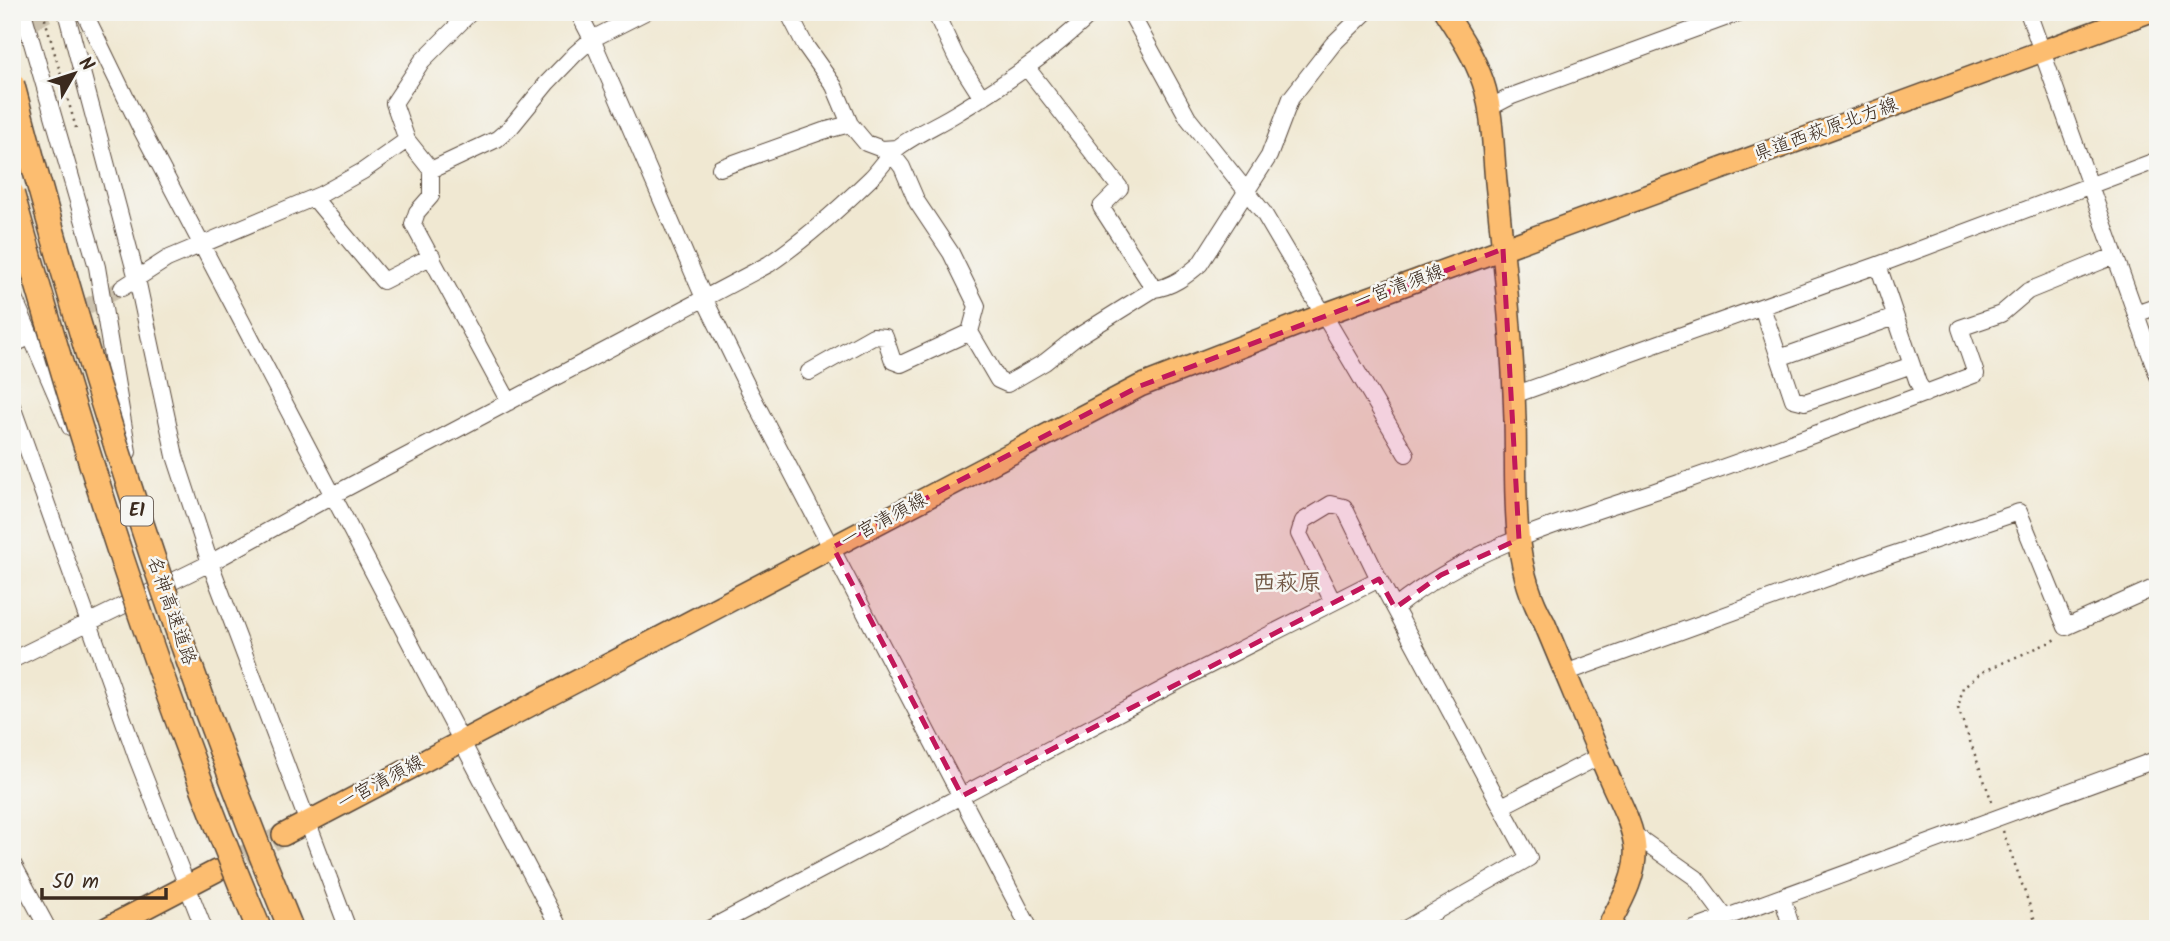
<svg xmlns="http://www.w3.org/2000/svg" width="2170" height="941" viewBox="0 0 2170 941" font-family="Kalam,'Klee One',sans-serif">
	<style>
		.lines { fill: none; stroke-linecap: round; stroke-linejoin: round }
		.minor-tunnel { stroke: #ccc2ae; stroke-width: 16; stroke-dasharray: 16 8; stroke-linecap: butt }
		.major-tunnel { stroke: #ccc2ae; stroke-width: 21; stroke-dasharray: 21 10; stroke-linecap: butt }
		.minor-casing { stroke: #564639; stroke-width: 18 }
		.major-casing { stroke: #564639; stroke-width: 24 }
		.path { stroke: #564639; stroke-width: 2.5; stroke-dasharray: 2 5; stroke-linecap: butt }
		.minor { stroke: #fff; stroke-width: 16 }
		.major { stroke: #fcbd6f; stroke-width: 21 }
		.highway-bridge-casing { stroke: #564639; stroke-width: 27; stroke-linecap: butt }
		.highway-bridge { stroke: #fcbd6f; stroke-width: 24 }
		.marked { fill: #c2185b; fill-opacity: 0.2; stroke: #c2185b; stroke-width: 5; stroke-dasharray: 14 9; stroke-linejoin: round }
		.labels { text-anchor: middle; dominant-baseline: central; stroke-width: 5; stroke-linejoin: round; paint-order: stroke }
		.shield { fill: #f6f6f2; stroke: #73675e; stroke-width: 2 }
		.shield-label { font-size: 18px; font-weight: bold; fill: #3b2a1e }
		.street-label { font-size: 19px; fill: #3b2a1e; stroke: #f6f6f2 }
		.quarter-label { font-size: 23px; font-weight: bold; fill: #735946; stroke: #f6f6f2 }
	</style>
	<rect width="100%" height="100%" fill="#f6f6f2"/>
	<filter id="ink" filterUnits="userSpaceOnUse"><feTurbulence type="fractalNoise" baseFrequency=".0143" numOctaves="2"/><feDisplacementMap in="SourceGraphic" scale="14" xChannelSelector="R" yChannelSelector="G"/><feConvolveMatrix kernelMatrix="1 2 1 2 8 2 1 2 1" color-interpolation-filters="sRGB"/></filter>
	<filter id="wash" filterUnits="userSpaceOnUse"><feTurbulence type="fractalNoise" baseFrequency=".00686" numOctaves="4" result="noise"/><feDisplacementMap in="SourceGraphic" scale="28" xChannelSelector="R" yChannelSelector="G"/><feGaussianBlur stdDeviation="1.57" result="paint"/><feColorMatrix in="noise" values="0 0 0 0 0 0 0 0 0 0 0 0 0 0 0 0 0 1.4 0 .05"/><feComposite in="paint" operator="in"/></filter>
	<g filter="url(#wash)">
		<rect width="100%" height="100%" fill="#f0e8d2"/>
	</g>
	<g filter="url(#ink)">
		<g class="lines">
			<path class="minor-tunnel" d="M12 33 51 12
				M23 340 122 288"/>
			<path class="major-tunnel" d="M217 870 283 835"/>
			<defs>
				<path id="minor" d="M23 12 97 267 128 452
					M66 12 137 279 175 456 210 563 348 929
					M84 12 140 127 560 929
					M471 12 422 61 394 103 407 140 431 170V196L417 212 413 224 509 402
					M578 12 592 39 704 298 752 396 1030 929
					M788 12 805 45 834 86 850 124 866 143 882 149 897 148
					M935 12 956 57 982 98
					M1130 12 1188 118 1263 212 1406 454
					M2028 12 2158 376
					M1027 68 1120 188 1101 207 1154 289
					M1487 109 1512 96 1741 12
					M720 168 823 131 850 124
					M431 170 497 139 511 127 547 83 575 54 592 39 645 12
					M314 198 383 281 432 256
					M1878 265 1918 383 1925 394
					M122 288 167 259 320 195 363 171 407 140
					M12 293 70 427
					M1762 307 1793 399 1805 402 1912 365
					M2136 314 2158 306
					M970 332 998 380 1007 384 1045 362 1074 339 1154 289C1172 287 1186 276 1200 264L1269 156 1291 98 1333 44 1366 12
					M12 345 23 340
					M1779 358 1895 317
					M809 372 873 336 885 337 893 361 901 364 970 332 977 306 951 253 917 202 902 167 892 154
					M1514 395 1878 265 2158 160
					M12 406 137 758 204 929
					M1333 602 1299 534 1303 521 1331 504 1344 507 1379 579 1529 858 1405 929
					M1395 608C1474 543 1581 517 1676 484 1776 449 1876 412 1976 374L1960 328 2001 314 2028 291 2114 256
					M12 660 210 563 333 495 769 264C806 239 839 209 871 178 881 168 889 154 900 146 919 132 940 124 960 111 1008 82 1053 51 1093 12
					M1565 673 1891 555 2019 512 2066 627 2158 586
					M1502 806 1600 756
					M1632 833 1696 878 1725 917
					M12 862 48 929
					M1782 897 1792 929
					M709 929 1192 674 1379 579
					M1694 929 2158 759"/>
				<path id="major" d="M1445 12C1460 35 1474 56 1483 82 1493 111 1493 151 1496 182 1504 261 1513 341 1515 420 1517 487 1509 563 1544 622 1566 674 1587 726 1609 777 1618 799 1633 824 1635 848 1637 877 1620 904 1607 929
					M283 835 1140 386 1325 314 2149 12
					M105 929 216 871"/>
			</defs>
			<use href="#minor" class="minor-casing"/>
			<use href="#major" class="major-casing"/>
			<path class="path" d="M43 12 76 128
				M1992 802 1958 708 1963 687 1982 672 2057 639
				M2003 831 2038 929"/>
			<use href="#minor" class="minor"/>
			<use href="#major" class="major"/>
			<defs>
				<path id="highway-bridge" d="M12 84C87 371 178 654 291 929
					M12 194C81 442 159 690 259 929"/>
			</defs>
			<use href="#highway-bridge" class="highway-bridge-casing"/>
			<use href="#highway-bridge" class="highway-bridge"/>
		</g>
	</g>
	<path class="marked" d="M1503 249 1519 539 1441 575 1395 608 1379 579 962 796 833 547 1140 386Z"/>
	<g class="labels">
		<rect class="shield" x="121" y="496.5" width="32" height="29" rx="5"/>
		<g class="shield-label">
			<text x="137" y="511">E1</text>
		</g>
		<g class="street-label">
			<text transform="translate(1826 130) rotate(-20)">県道西萩原北方線</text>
			<text transform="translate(1399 287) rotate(-20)">一宮清須線</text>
			<text transform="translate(884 521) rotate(-28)">一宮清須線</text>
			<text transform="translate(171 611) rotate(71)">名神高速道路</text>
			<text transform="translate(381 783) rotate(-28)">一宮清須線</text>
		</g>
		<g class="quarter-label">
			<text x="1287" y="584">西萩原</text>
		</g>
	</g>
	<rect width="2170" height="941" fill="none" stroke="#f6f6f2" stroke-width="42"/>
	<g transform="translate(74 74) rotate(51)" stroke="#f6f6f2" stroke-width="5" paint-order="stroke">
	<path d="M0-5L12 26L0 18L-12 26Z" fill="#3b2a1e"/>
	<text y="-10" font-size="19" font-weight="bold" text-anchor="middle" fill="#3b2a1e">N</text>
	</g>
	<path d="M42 888v10h124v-10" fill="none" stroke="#3b2a1e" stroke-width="3.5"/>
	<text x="52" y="888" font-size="21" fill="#3b2a1e" stroke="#f6f6f2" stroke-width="5" paint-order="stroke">50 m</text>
</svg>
